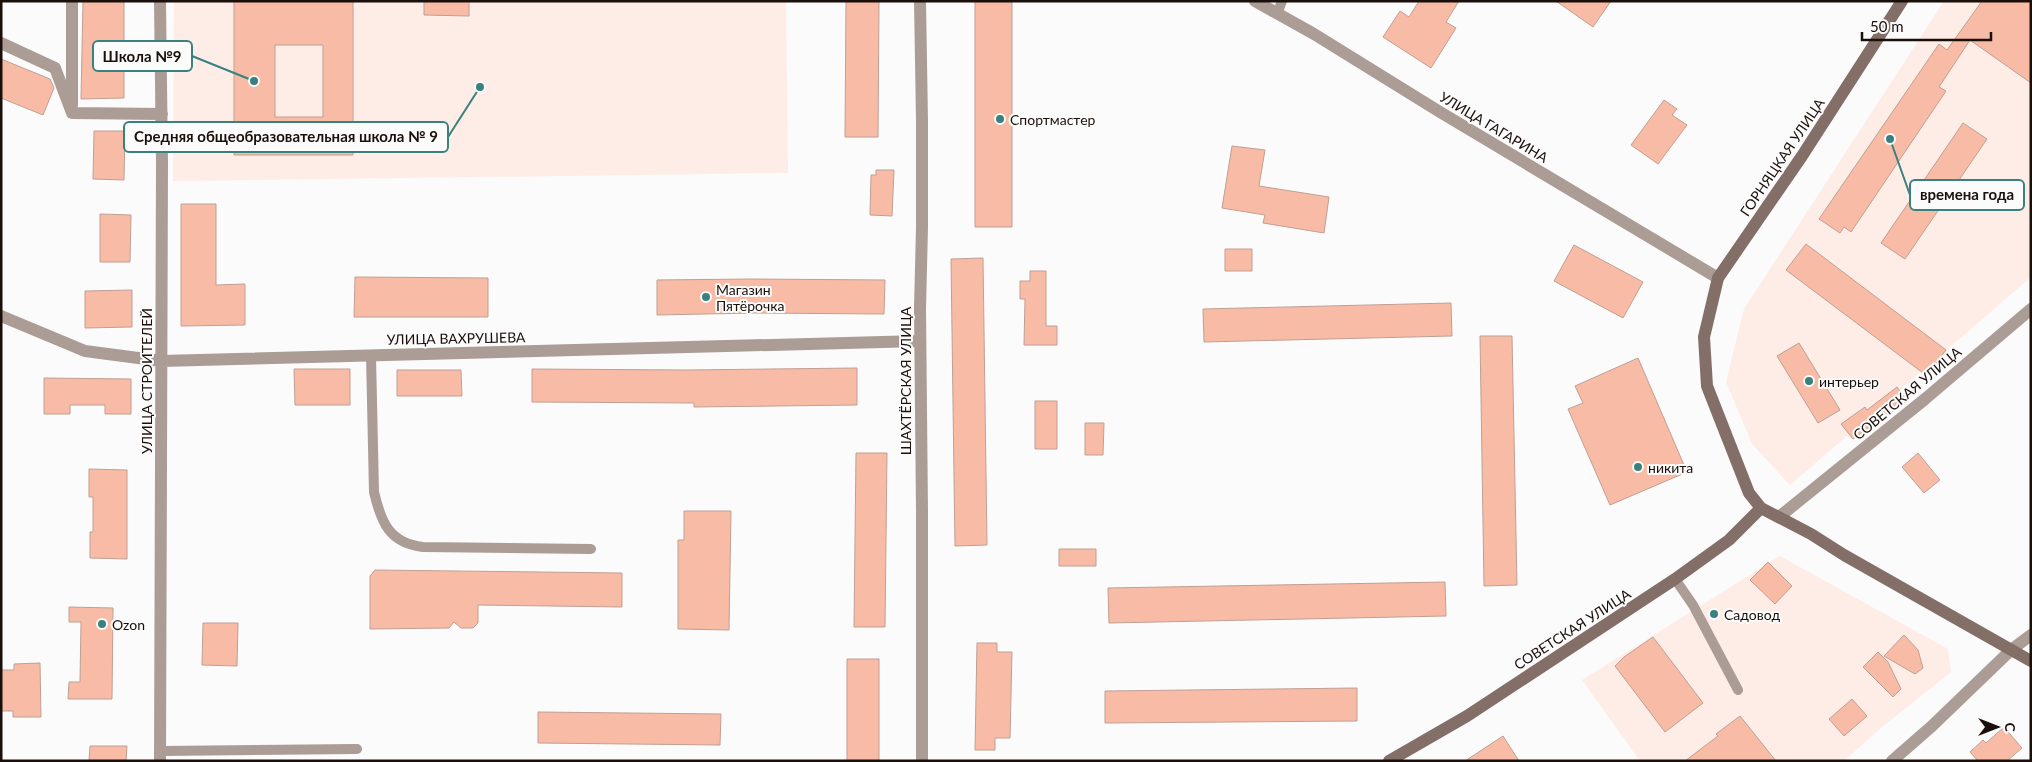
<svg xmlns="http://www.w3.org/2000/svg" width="2032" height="762" viewBox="0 0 2032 762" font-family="Lato,sans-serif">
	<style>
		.built { fill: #feece6 }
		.building { fill: #f8bca6; stroke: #c09f93; fill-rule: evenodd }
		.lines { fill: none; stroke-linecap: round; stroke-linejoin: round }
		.lane { stroke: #ab9c96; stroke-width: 10 }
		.street { stroke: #ab9c96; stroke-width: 12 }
		.secondary { stroke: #836f67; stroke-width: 12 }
		.poi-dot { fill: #39817e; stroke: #fbfbfb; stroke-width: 2 }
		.labels { text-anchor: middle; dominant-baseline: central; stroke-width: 4; stroke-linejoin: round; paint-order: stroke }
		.poi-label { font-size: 14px; fill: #1a0f0b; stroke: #fbfbfb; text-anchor: start }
		.street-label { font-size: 14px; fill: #1a0f0b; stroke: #fbfbfb }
		.leader { fill: none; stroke: #39817e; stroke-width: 2 }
		.callout-dot { fill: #39817e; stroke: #fbfbfb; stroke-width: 2 }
		.callout { fill: #fbfbfb; stroke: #39817e; stroke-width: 2 }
		.callout-label { font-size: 15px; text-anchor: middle; font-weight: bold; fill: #1a0f0b }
	</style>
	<rect width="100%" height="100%" fill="#fbfbfb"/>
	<path class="built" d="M174 1H786L788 173 173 181Z
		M1944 1H2031V277L1790 485 1752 444 1726 382 1744 309Z
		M1780 556 1948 649 1951 672 1881 728 1844 761H1640L1582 680Z"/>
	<path class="building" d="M83 1H124V98L81 99Z
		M234 1H353V155H234ZM275 45H323V117H275Z
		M424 1H469V16L424 15Z
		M846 1H879L878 137H845Z
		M975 1H1012V227H975Z
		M1419 1H1459L1446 22 1456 28 1431 68 1383 37 1400 11 1409 17Z
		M1556 1H1611L1593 27Z
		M1982 1H2031V83L1970 40 1939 87 1946 91 1851 232 1844 227 1840 233 1819 219 1939 44 1947 50Z
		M1 59 50 79 54 88 43 115 1 98Z
		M1664 100 1677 109 1672 115 1687 125 1658 164 1631 145Z
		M1963 123 1987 139 1905 259 1881 243Z
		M94 131H125L124 180 93 179Z
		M1232 146 1265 150 1259 186 1329 197 1324 233 1263 223 1265 215 1222 208Z
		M876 170H894L892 216 870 215 871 175H876Z
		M181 204H216V285L245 284V325L181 326Z
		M100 214 131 215 130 262H100Z
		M1806 244 1946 350 1927 376 1786 270Z
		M1574 245 1643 282 1623 318 1554 281Z
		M1225 249H1252V271H1225Z
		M983 258 987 545 955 546 951 259Z
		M1030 271H1046V326H1057V345H1024L1025 299H1020V281H1030Z
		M355 277 488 278V317H354Z
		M750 279 885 280 884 314 754 313 657 315V280Z
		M132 290V327L85 328V291Z
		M1451 303 1452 336 1204 342 1203 309Z
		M1480 336H1512L1517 585 1484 586Z
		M1799 343 1840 410 1818 423 1777 356Z
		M1638 358 1687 472 1610 505 1568 409 1583 403 1575 386Z
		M857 368V405L694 407V403L532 402V369L687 370Z
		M294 369H350V405H295Z
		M397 370H461L462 396H397Z
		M44 378 131 379V414H105V405H70V414H44Z
		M1897 387 1907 401 1853 439 1841 424 1865 407 1867 410Z
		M1035 401H1057V449H1035Z
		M1085 423H1104L1103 455H1085Z
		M856 453H887L885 627H854Z
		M1918 453 1940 480 1924 493 1902 467Z
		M89 469 127 470V559L90 558V532H93V497H89Z
		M684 511H731L729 630 678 629V540H684Z
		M1059 549H1096V566H1059Z
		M1768 562 1792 586 1775 604 1750 580Z
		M375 570 622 573V607L478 605V623L473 628H461L454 622 449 628 370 629V576Z
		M1445 582 1446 616 1109 623 1108 588Z
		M69 607 113 608 112 699H68L69 682H80L81 622H69Z
		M203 623H238L237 666 202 665Z
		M1904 635 1918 650 1923 668 1915 674 1884 656Z
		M1653 637 1703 703 1665 732 1615 666 1624 657Z
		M977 643H997V652H1012L1010 738H995V750H975Z
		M1878 652 1888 662 1901 689 1893 697 1863 667Z
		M847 659H879V761H847Z
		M40 663 41 717H13V711H1V670H14V664Z
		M1357 688V721L1105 723V691Z
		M1852 699 1867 716 1844 736 1829 719Z
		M538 712 721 714 720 745 538 743Z
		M1740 716 1776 761H1685L1718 736 1716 734Z
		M2004 727 2022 748 2007 761H1978L1970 752 1983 740 1986 743Z
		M1503 736 1519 761H1465Z
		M90 746H127L126 761H89Z"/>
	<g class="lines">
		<path class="lane" d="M1277 14 1282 1
			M371 356 374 492C381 522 389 543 423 547L591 549
			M1675 579 1693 605 1738 690
			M160 751 357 749"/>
		<path class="street" d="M920 1 922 121V227L920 309 922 511V761
			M1255 1 1314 34 1440 112 1718 278
			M1 43 55 68 72 113 162 114
			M72 105V1
			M1 316 85 351 161 361 920 341
			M1779 517 1925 399 2031 309
			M160 761 162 164 160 1
			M1892 761 1932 726 2011 650 2031 635"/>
		<path class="secondary" d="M1902 1 1802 156 1718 278 1704 337 1707 386 1749 493 1761 508 1811 534 1844 555 2031 661
			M1389 761 1467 716 1675 579 1729 540 1761 508"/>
	</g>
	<g class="poi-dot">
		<circle cx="1000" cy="119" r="5"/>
		<circle cx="706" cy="297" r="5"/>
		<circle cx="1809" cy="381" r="5"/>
		<circle cx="1638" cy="467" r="5"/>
		<circle cx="1714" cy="614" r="5"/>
		<circle cx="102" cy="624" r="5"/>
	</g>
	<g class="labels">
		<g class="poi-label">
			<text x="1010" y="119">Спортмастер</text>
			<text x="716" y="289">Магазин<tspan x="716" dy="16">Пятёрочка</tspan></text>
			<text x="1819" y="381">интерьер</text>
			<text x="1648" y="467">никита</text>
			<text x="1724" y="614">Садовод</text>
			<text x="112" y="624">Ozon</text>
		</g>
		<g class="street-label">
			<text transform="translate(1494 127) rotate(31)">УЛИЦА ГАГАРИНА</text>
			<text transform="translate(1782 157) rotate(-56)">ГОРНЯЦКАЯ УЛИЦА</text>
			<text transform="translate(456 338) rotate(-1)">УЛИЦА ВАХРУШЕВА</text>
			<text transform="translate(146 381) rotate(-90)">УЛИЦА СТРОИТЕЛЕЙ</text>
			<text transform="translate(905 381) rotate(-90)">ШАХТЁРСКАЯ УЛИЦА</text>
			<text transform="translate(1907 393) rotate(-40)">СОВЕТСКАЯ УЛИЦА</text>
			<text transform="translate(1572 629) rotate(-33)">СОВЕТСКАЯ УЛИЦА</text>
		</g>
	</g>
	<path class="leader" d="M254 81L192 56M480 87L448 137M1890 139L1910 195"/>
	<g class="callout-dot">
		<circle cx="254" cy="81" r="5"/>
		<circle cx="480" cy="87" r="5"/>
		<circle cx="1890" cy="139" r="5"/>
	</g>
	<g class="callout">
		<rect x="93" y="41" width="99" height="30" rx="5"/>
		<rect x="124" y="122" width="324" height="30" rx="5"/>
		<rect x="1910" y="180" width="114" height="30" rx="5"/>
	</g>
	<g class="callout-label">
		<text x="142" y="62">Школа №9</text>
		<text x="286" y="142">Средняя общеобразовательная школа № 9</text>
		<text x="1967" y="200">времена года</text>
	</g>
	<rect width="2032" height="762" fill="none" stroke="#1a0f0b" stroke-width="5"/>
	<g transform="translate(1997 727) rotate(90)" stroke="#fbfbfb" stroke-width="4" paint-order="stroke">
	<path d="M0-4L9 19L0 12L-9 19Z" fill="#1a0f0b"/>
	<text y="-8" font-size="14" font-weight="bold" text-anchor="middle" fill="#1a0f0b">С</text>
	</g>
	<path d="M1862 32v8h129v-8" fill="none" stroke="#1a0f0b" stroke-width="2.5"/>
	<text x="1870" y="32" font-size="15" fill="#1a0f0b" stroke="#fbfbfb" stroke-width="4" paint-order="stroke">50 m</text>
</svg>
